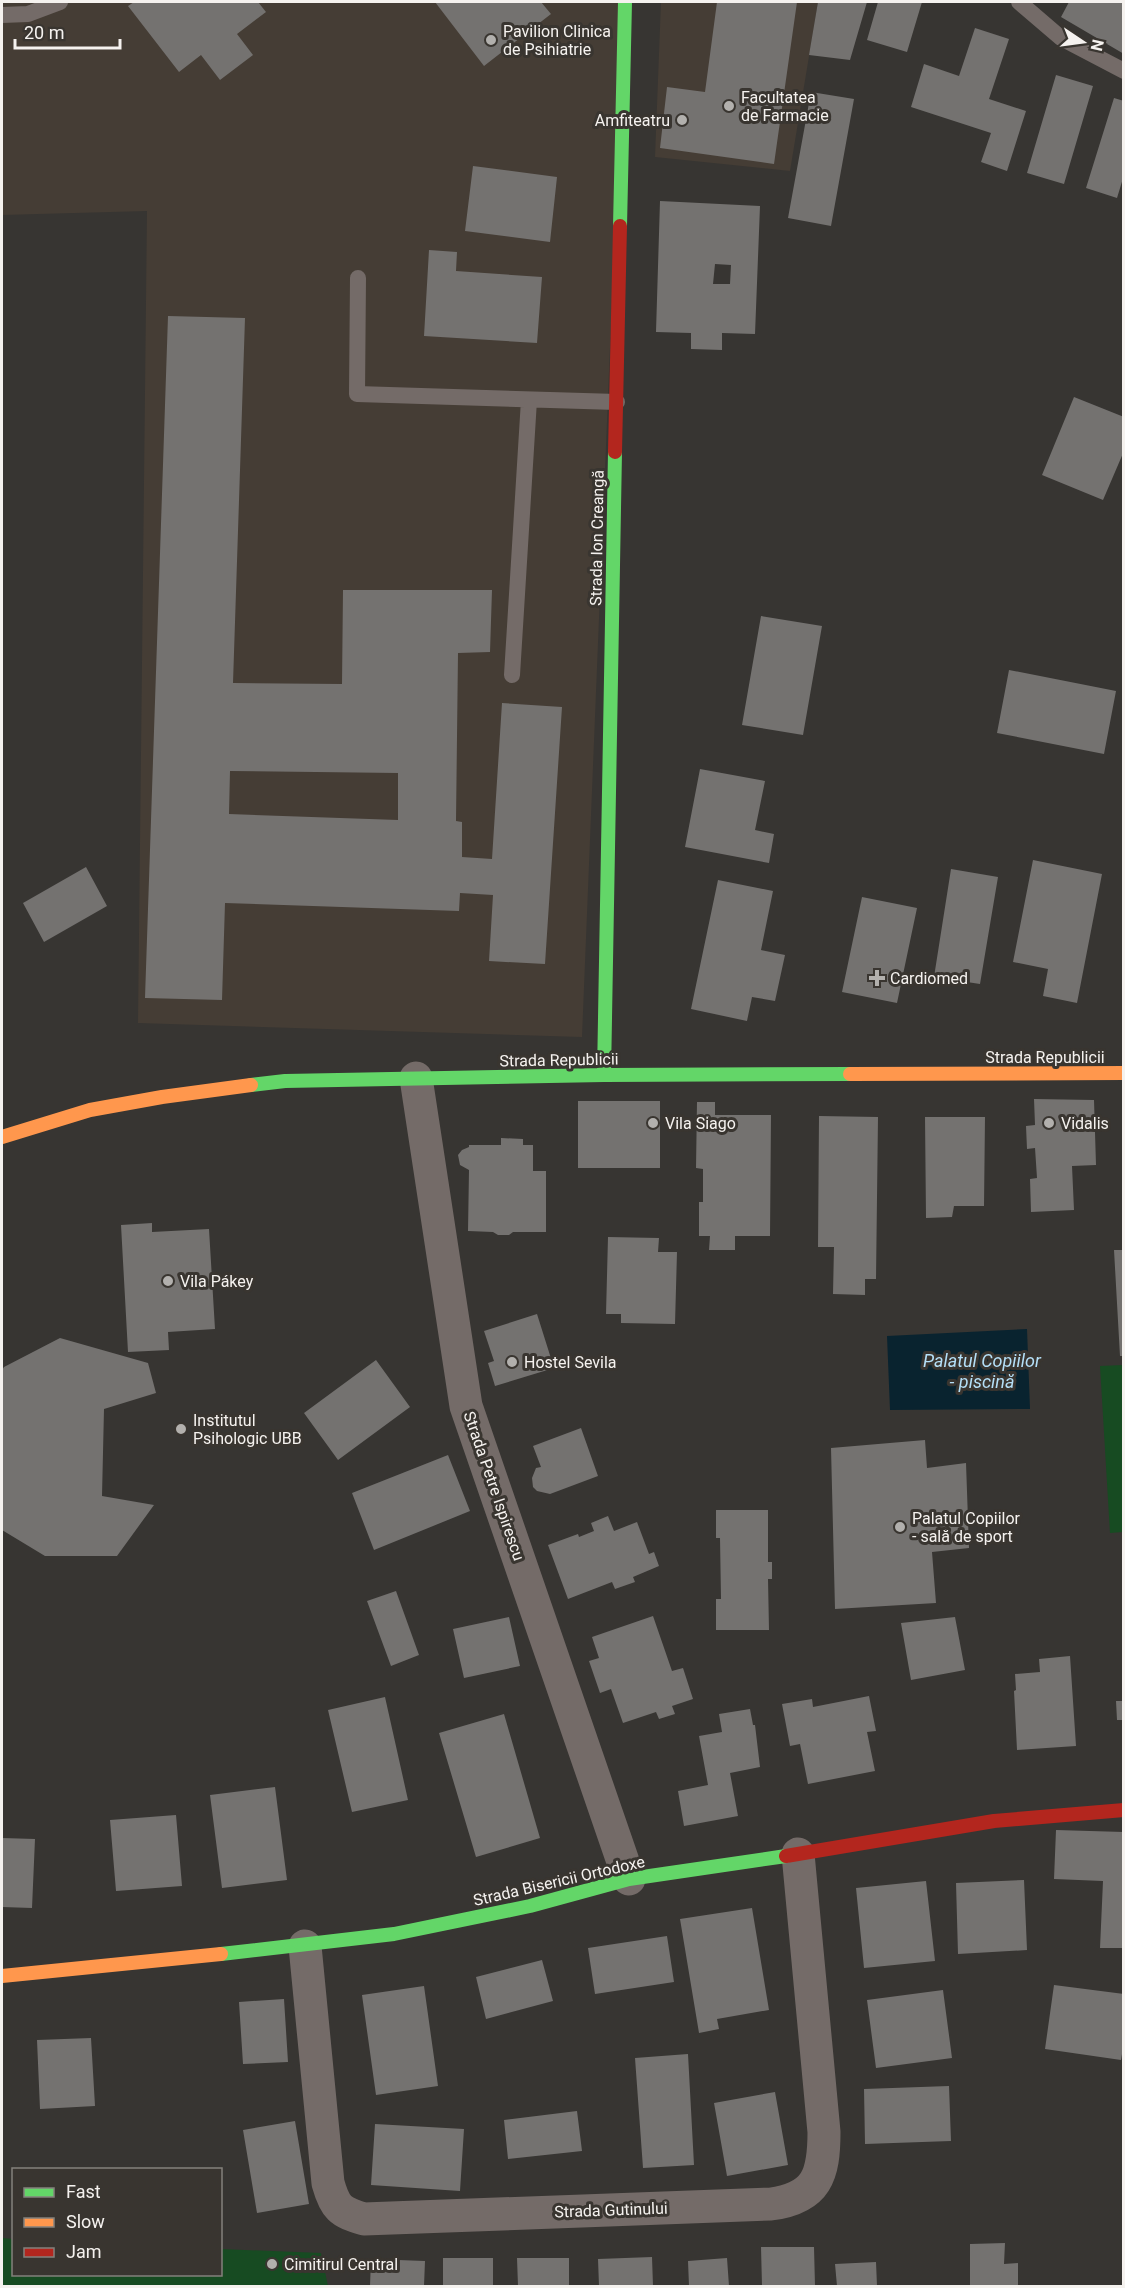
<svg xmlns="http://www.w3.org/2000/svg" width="1125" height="2288" viewBox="0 0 1125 2288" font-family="Roboto,sans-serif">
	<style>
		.built { fill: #453d35 }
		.green { fill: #174b22 }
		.water { fill: #09232f }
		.building { fill: #747270; fill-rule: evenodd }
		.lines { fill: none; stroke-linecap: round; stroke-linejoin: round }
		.lane { stroke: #746b68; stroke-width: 16 }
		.street { stroke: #746b68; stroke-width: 33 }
		.fast { stroke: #63d668; stroke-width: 14 }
		.slow { stroke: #ff974d; stroke-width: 14 }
		.jam { stroke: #b3261e; stroke-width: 14 }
		.poi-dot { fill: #b2b0ad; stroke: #393530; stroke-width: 2 }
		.labels { text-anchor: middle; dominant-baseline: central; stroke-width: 6; stroke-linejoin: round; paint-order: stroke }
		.poi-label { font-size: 16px; fill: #f5f2ef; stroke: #393530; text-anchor: start }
		.street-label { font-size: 16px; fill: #f5f2ef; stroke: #393530 }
		.water-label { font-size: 18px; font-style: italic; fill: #b4dff7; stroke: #393530 }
	</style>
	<rect width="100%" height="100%" fill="#373532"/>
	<path class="built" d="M2 2H621L616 200 582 1037 138 1023 147 211 2 215Z
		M661 2H818L790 171 655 157Z"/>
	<path class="green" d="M1123 1365V1532L1110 1533 1100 1366Z
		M2 2238 13 2239 14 2274H220L221 2249 321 2253 328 2286H2Z"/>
	<path class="water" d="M1027 1329 1030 1409 890 1410 887 1336Z"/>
	<path class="building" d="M134 2H258L266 12 237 34 253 55 220 80 201 55 179 72 128 6Z
		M435 2H541L551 14 484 66Z
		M717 2H797L774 164 660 148 667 87 705 92Z
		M818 2H867L850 60 809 55Z
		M878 2H922L907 52 867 40Z
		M1069 2H1124V54L1061 17Z
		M975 28 1009 39 989 99 1026 111 1007 171 981 162 991 133 911 107 924 64 959 76Z
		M1056 75 1093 86 1064 184 1027 173Z
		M811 92 854 99 831 226 788 218Z
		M1114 98 1124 101V175L1117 198 1086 188Z
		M473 166 557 177 550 242 465 231Z
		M660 201 760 206 755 334 722 333V350L691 349V333L656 332ZM715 264 731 265 730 284H713Z
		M429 250 457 252 456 271 542 277 537 343 424 336Z
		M168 316 245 318 233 683 342 684 343 590H492L490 652 458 653 456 821 462 822V857L492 859 502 703 562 707 545 964 489 961 493 895 460 893 459 911 225 903 222 1000 145 998ZM230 771 398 773V820L229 814Z
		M1074 397 1124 417V451L1103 500 1042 475Z
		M761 616 822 626 803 735 742 725Z
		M1009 670 1116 691 1104 754 997 733Z
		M700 769 765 781 755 830 774 834 769 863 685 847Z
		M1033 860 1102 874 1077 1003 1043 996 1048 969 1013 962Z
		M86 867 107 906 44 942 23 903Z
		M951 869 998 877 980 984 934 977Z
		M718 880 773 891 761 950 785 955 775 1001 752 997 747 1021 691 1009Z
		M862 897 917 908 897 1003 842 992Z
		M1034 1099 1094 1100 1096 1165 1072 1166 1074 1210 1031 1212 1030 1179 1037 1178 1035 1148 1027 1149 1026 1126 1035 1125Z
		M578 1101H660V1168H578Z
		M697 1102H715V1115H771L770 1236H735V1250H709L710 1236H699V1202H703V1169L696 1168Z
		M819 1116 878 1117 876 1279H865V1295L833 1294 834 1247H818Z
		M925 1117H985L984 1206H954L952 1217 926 1218Z
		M501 1138 523 1139V1145H533V1171H546V1232H513L509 1235H498L493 1232 468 1231 469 1170 460 1165 458 1155 462 1150 469 1147V1145H501Z
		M152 1223V1232L209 1229 215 1329 168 1332 169 1350 128 1352 121 1225Z
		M608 1237 659 1238 658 1252H677L675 1324 621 1323V1314H606Z
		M1114 1250H1124V1356H1120Z
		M537 1314 554 1368 495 1386 488 1363 494 1361 484 1331Z
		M60 1338 148 1363 156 1393 104 1409 102 1496 154 1505 117 1556H45L2 1530V1370L4 1367Z
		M376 1360 410 1407 338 1460 304 1413Z
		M581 1428 598 1476 550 1494 537 1491 533 1487 532 1478 536 1468 541 1467 533 1446Z
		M925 1440 927 1468 966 1463 969 1548 932 1552 936 1603 835 1609 831 1448Z
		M448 1455 470 1511 374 1550 352 1493Z
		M716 1510H768V1562H772V1579H768L769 1630H716V1599H721L720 1538H716Z
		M608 1516 614 1531 637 1522 649 1554 654 1552 659 1566 633 1577 635 1582 615 1589 612 1582 568 1599 548 1545 578 1534 579 1537 594 1531 591 1523Z
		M396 1591 419 1655 391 1666 367 1601Z
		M653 1616 672 1671 683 1668 693 1699 672 1706 675 1714 659 1719 656 1712 623 1723 611 1689 600 1693 589 1661 599 1658 592 1637Z
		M509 1617 520 1666 464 1678 453 1629Z
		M955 1617 965 1670 911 1680 901 1623Z
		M1070 1656 1076 1746 1017 1750 1014 1691 1016 1690 1015 1674 1040 1672 1039 1659Z
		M869 1696 876 1731 867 1732 875 1771 808 1784 800 1744 790 1746 782 1704 812 1699 813 1707Z
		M385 1697 408 1800 352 1812 328 1710Z
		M1116 1701H1124V1720H1117Z
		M750 1709 753 1725H755L760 1767 730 1773 738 1816 684 1826 678 1791 708 1785 699 1736 722 1732 719 1714Z
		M504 1714 540 1838 476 1857 439 1733Z
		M275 1787 287 1880 222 1888 210 1795Z
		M176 1815 182 1886 116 1891 110 1820Z
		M1056 1830 1124 1832V1948H1100L1103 1881 1054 1879Z
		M2 1838 35 1839 32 1908 2 1907Z
		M1024 1880 1027 1950 958 1954 956 1883Z
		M926 1881 935 1961 864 1968 856 1888Z
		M752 1908 769 2010 717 2019 719 2029 699 2033 680 1919Z
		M667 1936 674 1982 595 1994 588 1948Z
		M542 1960 553 2001 486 2019 476 1977Z
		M1054 1985 1124 1994V2042L1121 2060 1045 2049Z
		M424 1986 438 2086 376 2095 362 1995Z
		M943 1990 952 2058 876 2068 867 2000Z
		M284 1999 288 2062 243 2064 239 2002Z
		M91 2038 95 2106 40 2109 37 2040Z
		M688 2054 694 2165 643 2168 635 2058Z
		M949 2086 951 2141 865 2144 864 2089Z
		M775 2092 788 2165 727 2176 714 2103Z
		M577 2111 582 2151 508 2159 504 2120Z
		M295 2121 309 2204 257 2213 243 2130Z
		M375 2124 464 2129 460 2191 371 2185Z
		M1005 2243 1004 2264 1018 2263V2286H970V2244Z
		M761 2247H814L815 2286H762Z
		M652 2257 653 2286H599L598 2259Z
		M443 2258H493V2286H443Z
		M517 2258H569V2286H518Z
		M727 2258 729 2286H689L688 2261Z
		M371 2259 425 2261 424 2286H370Z
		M876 2262 877 2286H837L835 2264Z"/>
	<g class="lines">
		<path class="lane" d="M1019 2 1061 38 1124 71
			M2 15 28 14 60 2
			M358 278 357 394 617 402
			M512 675 529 400"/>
		<path class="street" d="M416 1078 466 1406 629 1879
			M305 1946 328 2183C335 2208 340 2212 364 2219L771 2204C817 2198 824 2175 824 2132L798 1854"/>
		<path class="fast" d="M620 226 625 2
			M604 1075 615 452
			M251 1085 285 1081 604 1075 850 1074
			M221 1954 394 1934 530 1906 629 1879 786 1856"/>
		<path class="slow" d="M850 1074 1124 1073
			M2 1137 90 1110 162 1097 251 1085
			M2 1976 221 1954"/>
		<path class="jam" d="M615 452 620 226
			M786 1856 994 1821 1124 1810"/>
	</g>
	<g class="poi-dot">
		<circle cx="491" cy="40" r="6"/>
		<circle cx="729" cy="106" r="6"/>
		<circle cx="682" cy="120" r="6"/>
		<path d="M874 969h6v6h6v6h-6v6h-6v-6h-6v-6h6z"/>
		<circle cx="653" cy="1123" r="6"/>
		<circle cx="1049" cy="1123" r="6"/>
		<circle cx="168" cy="1281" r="6"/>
		<circle cx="512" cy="1362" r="6"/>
		<circle cx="181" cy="1429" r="6"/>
		<circle cx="900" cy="1527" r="6"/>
		<circle cx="272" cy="2264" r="6"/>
	</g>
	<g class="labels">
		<g class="poi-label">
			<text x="503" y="31">Pavilion Clinica<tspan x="503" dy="18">de Psihiatrie</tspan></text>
			<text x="741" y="97">Facultatea<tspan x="741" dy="18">de Farmacie</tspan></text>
			<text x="670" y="120" text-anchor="end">Amfiteatru</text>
			<text x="890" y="978">Cardiomed</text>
			<text x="665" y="1123">Vila Siago</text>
			<text x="1061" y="1123">Vidalis</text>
			<text x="180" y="1281">Vila Pákey</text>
			<text x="524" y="1362">Hostel Sevila</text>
			<text x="193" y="1420">Institutul<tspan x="193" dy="18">Psihologic UBB</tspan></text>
			<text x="912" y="1518">Palatul Copiilor<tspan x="912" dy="18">- sală de sport</tspan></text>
			<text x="284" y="2264">Cimitirul Central</text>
		</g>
		<g class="street-label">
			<text transform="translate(597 538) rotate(-89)">Strada Ion Creangă</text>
			<text x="1045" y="1057">Strada Republicii</text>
			<text transform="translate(559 1060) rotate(-1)">Strada Republicii</text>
			<text transform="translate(494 1486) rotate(71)">Strada Petre Ispirescu</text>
			<text transform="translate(559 1881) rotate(-13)">Strada Bisericii Ortodoxe</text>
			<text transform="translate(611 2210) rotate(-2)">Strada Gutinului</text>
		</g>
		<g class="water-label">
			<text x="982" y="1360">Palatul Copiilor<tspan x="982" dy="21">- piscină</tspan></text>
		</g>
	</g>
	<rect width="1125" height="2288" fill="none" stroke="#f5f2ef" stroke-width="6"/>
	<rect x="12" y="2168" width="210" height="108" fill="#393530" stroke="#84817c" stroke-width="1.5"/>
	<rect x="24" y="2188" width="30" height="9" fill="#63d668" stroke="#84817c" stroke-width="1.5"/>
	<text x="66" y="2198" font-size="18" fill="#f5f2ef">Fast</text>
	<rect x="24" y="2218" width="30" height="9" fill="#ff974d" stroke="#84817c" stroke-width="1.5"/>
	<text x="66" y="2228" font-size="18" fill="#f5f2ef">Slow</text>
	<rect x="24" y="2248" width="30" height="9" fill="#b3261e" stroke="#84817c" stroke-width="1.5"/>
	<text x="66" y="2258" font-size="18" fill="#f5f2ef">Jam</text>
	<g transform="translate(1083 42) rotate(103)" stroke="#393530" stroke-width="4.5" paint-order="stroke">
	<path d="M0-4.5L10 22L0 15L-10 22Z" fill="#f5f2ef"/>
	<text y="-9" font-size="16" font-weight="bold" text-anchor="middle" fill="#f5f2ef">N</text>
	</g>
	<path d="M15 39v9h105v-9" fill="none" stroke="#f5f2ef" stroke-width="3"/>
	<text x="24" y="39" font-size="18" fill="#f5f2ef" stroke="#393530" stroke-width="4.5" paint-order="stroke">20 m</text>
</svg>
